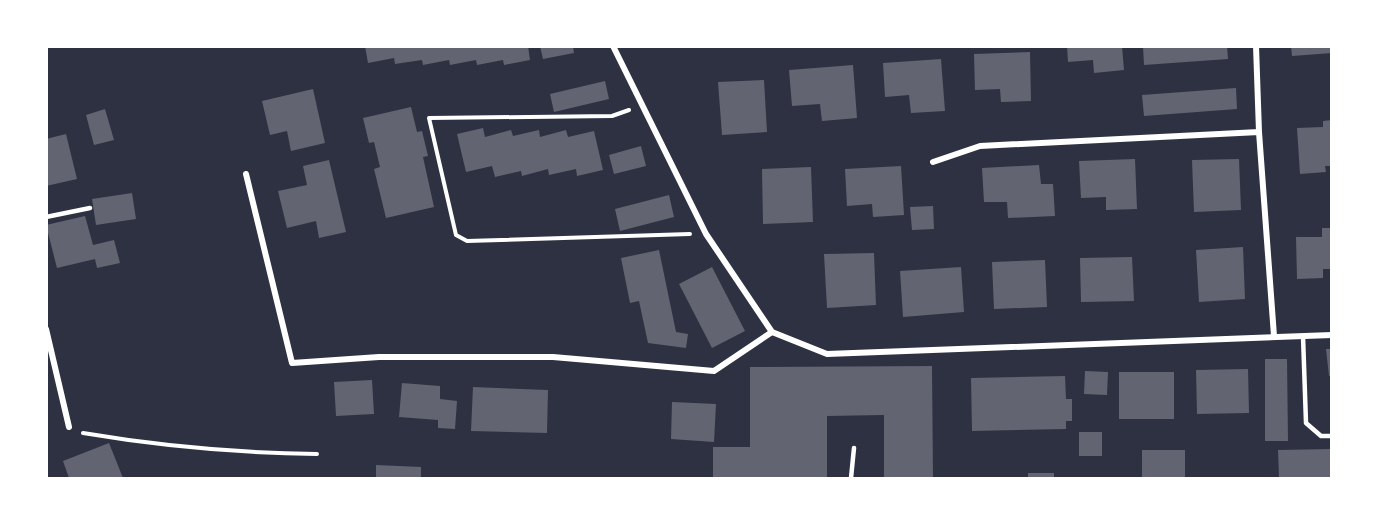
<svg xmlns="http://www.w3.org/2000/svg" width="1378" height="525" viewBox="0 0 1378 525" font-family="Helvetica,sans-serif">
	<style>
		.building { fill: #626471 }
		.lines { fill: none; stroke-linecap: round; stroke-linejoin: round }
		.path { stroke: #fff; stroke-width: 4 }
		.service { stroke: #fff; stroke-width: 4.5 }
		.minor { stroke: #fff; stroke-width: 6 }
	</style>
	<rect width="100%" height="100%" fill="#2d3142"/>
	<path class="building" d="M365 46H528L530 60 504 65 503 60 477 65 476 60 450 65 449 60 423 65 422 60 395 64 394 58 368 63Z
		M540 46H573L574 53 543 59Z
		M1067 46H1122L1124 70 1094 73 1093 60 1068 62Z
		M1143 46H1227L1228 59 1144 65Z
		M1291 46H1332V53L1292 56Z
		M1030 52 1031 101 1001 102 1000 89 975 90 974 54Z
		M941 59 945 111 911 113 909 95 885 97 883 63Z
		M853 65 857 118 822 121 820 104 792 106 789 70Z
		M764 80 767 132 722 135 718 82Z
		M605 81 609 99 554 112 550 94Z
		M1236 88 1237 109 1144 116 1142 95Z
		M313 89 325 143 291 151 287 131 270 135 262 101Z
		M411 107 417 132 422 131 428 156 423 157 434 207 386 218 374 169 380 167 374 142 369 143 363 118Z
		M105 109 114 140 94 145 86 115Z
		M1332 120V166H1325L1326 172 1300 174 1297 128 1323 127V121Z
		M483 128 485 137 511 130 513 136 539 130 540 137 566 130 568 137 594 131 603 170 577 176 576 169 549 175 548 169 522 176 521 171 495 177 492 166 466 172 457 134Z
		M66 134 77 179 46 186V139Z
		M641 146 646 166 614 174 609 155Z
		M1135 159 1137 209 1106 210V197L1081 198 1079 161Z
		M1239 159 1241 210 1194 212 1192 160Z
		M329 160 346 232 319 238 316 221 287 228 278 191 307 185 303 166Z
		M1039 165 1041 184H1053L1055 216 1008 218 1007 202H984L982 168Z
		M901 166 904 215 873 217 872 204 847 206 845 169Z
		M811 167 813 222 763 224 762 169Z
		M132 193 136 219 96 225 92 199Z
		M669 195 674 217 620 231 615 209Z
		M933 206 934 229 912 230 910 207Z
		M85 216 93 245 114 240 120 263 97 268 95 259 57 268 46 225Z
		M1322 228H1332V269H1323V278L1297 279 1296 237H1322Z
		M1243 247 1245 299 1199 302 1196 250Z
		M659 250 676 332 688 334 686 348 648 343 639 301 630 303 621 258Z
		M874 253 876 305 827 308 824 254Z
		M1132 257 1134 301 1081 302 1080 258Z
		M1045 260 1047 307 994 309 992 262Z
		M712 267 745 331 712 348 679 284Z
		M961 267 964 312 903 317 900 271Z
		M1326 349H1332V376H1329Z
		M1265 359H1287L1288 441H1265Z
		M932 366 933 478H884V415L827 416V478L713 477V447H750V367Z
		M1248 369 1249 413 1197 414 1196 370Z
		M1085 371 1108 372 1107 395 1084 394Z
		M1119 372H1174V419H1119Z
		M1065 376 1066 399H1072V421H1066V429L972 431 971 378Z
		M372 380 374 414 336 416 334 382Z
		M402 383 440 386V399L457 401 455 429 438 428V420L399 417Z
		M473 387 548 390 547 433 471 431Z
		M672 402 716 404 714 442 671 439Z
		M1079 432H1102V456H1079Z
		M109 443 123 478H69L63 461Z
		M1332 449V478H1279L1278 450Z
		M1142 450H1185V478H1142Z
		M376 465 421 467V478H376Z
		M1028 473H1054V478H1028Z"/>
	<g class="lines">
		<path class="path" d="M629 110 612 116 429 118 456 235 467 241 690 234
			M83 433C160 446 239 453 317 454"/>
		<path class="service" d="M46 217 90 208
			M1303 336 1306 423 1321 436H1332
			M851 478 854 448"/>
		<path class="minor" d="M613 46 706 234 772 332 827 354 1332 335
			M1256 46 1259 132 1274 336
			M933 162 980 146 1259 132
			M246 174 292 363 379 357H553L714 371 772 332
			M46 329 69 427"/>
	</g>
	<rect width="1378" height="525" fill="none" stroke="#ffffff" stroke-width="96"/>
</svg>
